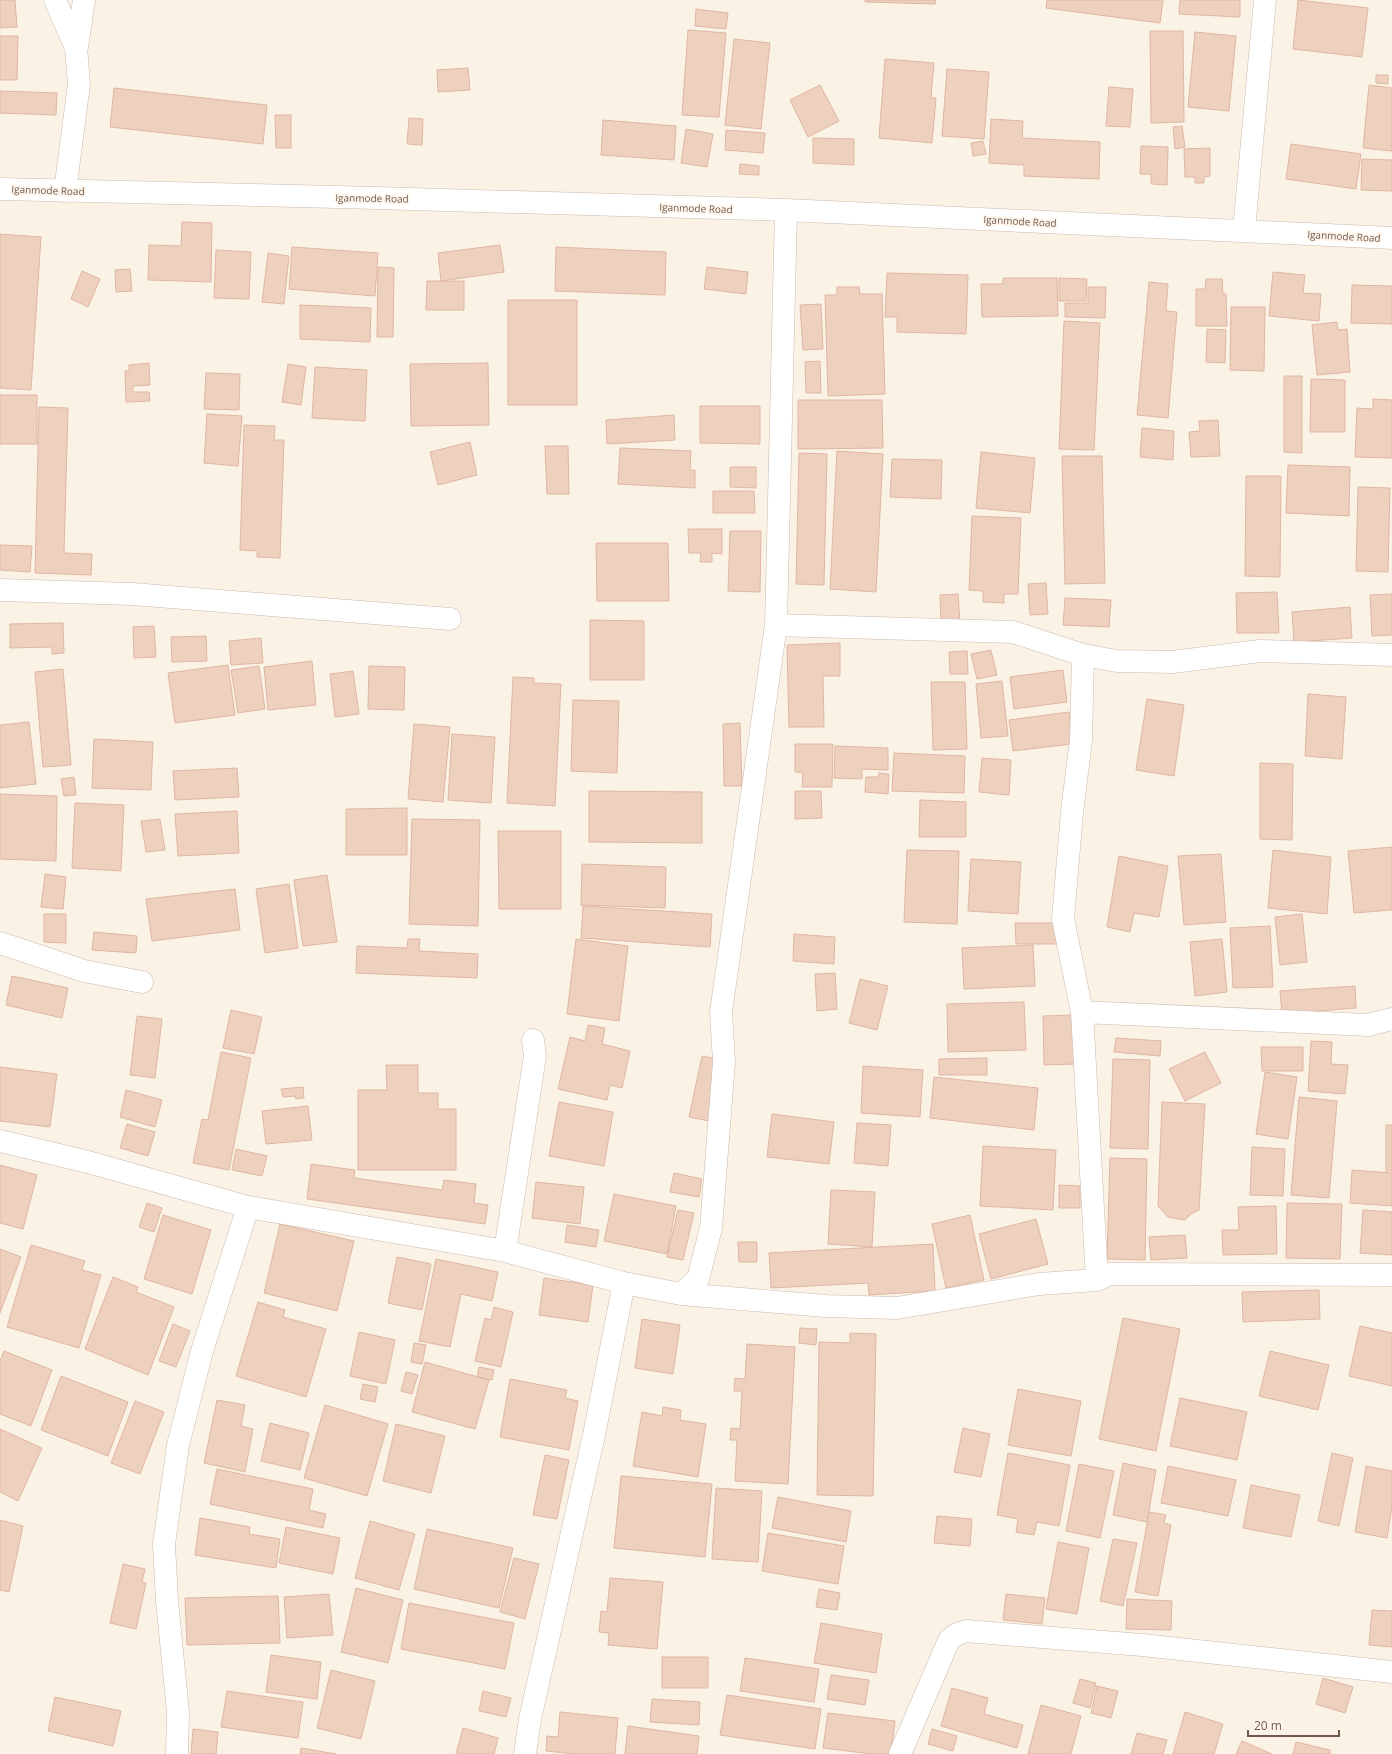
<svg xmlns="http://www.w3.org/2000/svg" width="1392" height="1754" viewBox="0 0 1392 1754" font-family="'Open Sans',sans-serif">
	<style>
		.building { fill: #eed0bf; stroke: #e0b6a1 }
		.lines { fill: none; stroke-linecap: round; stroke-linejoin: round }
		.street-casing { stroke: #ccb9ad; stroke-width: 23 }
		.street { stroke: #fff; stroke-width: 22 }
		.labels { text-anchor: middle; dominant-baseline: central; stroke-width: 4; stroke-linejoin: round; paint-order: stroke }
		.street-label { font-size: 10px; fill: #72584c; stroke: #fef6ec }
	</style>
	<rect width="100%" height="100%" fill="#fbf2e6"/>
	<path class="building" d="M0 0H15L17 27 0 28Z
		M865 0H936L935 4 865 2Z
		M1047 0H1163L1160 23 1046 8Z
		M1180 0H1240V17L1179 14Z
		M1298 0 1368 8 1362 57 1293 49Z
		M696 9 728 13 726 29 695 26Z
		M688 30 726 33 719 117 682 115Z
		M1150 31H1183L1184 122 1151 123Z
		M1195 32 1236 36 1229 111 1188 107Z
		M0 36H18L17 80H0Z
		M734 39 770 43 761 129 725 125Z
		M885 59 934 63 931 98H936L932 143 879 138Z
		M468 68 470 90 438 92 437 70Z
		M947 69 989 72 984 139 942 136Z
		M1376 75H1388V84L1376 83Z
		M820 85 839 121 808 137 790 100Z
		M1369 85 1392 88V151L1363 148Z
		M1109 87 1133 89 1130 127 1106 126Z
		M114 88 267 105 263 144 110 127Z
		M0 91 57 93 56 115 0 113Z
		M275 115H291V148H276Z
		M409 118 423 119 422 145 407 144Z
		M991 119 1023 121 1022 138 1100 142 1099 179 1024 176V165L989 163Z
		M603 120 676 126 674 160 601 155Z
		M1182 126 1185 147 1175 149 1173 127Z
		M686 129 713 134 707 167 681 163Z
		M726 130 765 133 763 153 725 150Z
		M813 138 854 139V165L813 163Z
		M983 141 986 154 973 156 971 143Z
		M1291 144 1361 154 1356 189 1286 179Z
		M1141 146 1168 147 1167 185 1151 184V174H1140Z
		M1210 148V176L1204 177V183H1195V177H1185L1184 149Z
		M1362 159 1392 160V191L1361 190Z
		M740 164 759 166V175L739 174Z
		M182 222 212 223 211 282 148 280 149 245 181 246Z
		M0 234 41 237 31 390 0 388Z
		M500 245 504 272 441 281 438 253Z
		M292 247 378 253 375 296 289 289Z
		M556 247 666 252 665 295 555 291Z
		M216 250 251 252 249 299 214 298Z
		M268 253 289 256 284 304 262 302Z
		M378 267 394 268 393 337H377Z
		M707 267 748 272 746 294 704 289Z
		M130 269 132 291 116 292 115 270Z
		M82 271 100 279 88 307 71 299Z
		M1273 272 1305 275 1303 293 1321 294 1319 321 1269 316Z
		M887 273 968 275 966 334 897 332V317H885Z
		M1003 278H1057L1058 316 982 317 981 284H1003Z
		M1059 278 1087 279 1086 301H1059Z
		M1206 279H1222L1223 294H1226L1227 326H1196V289H1205Z
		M427 281H464V310H426Z
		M1149 282 1168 284 1166 311 1177 312 1168 418 1137 415Z
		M1352 285 1392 286V324L1351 323Z
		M837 287H859L860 294H882L885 394 828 396 825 295H837Z
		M1088 287H1106L1105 318 1065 317V303H1088Z
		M508 300H577V405H508Z
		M821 304 823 349 803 350 800 305Z
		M300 305 371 308 370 342 300 339Z
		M1231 307H1265L1264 371 1230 370Z
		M1064 321 1100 323 1094 450 1059 449Z
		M1337 322 1338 330 1347 329 1350 372 1317 375 1312 325Z
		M1207 329 1226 330 1225 363 1206 362Z
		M820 361 821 393H806L805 362Z
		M149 363 150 385 133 386V392H149L150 401 126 402 125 371H129V365Z
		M488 363 489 425 411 426 410 364Z
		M288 364 306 367 301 405 282 402Z
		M315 367 367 370 365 421 312 418Z
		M206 373 240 374 239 410 204 409Z
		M1284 376H1302V453L1284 452Z
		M1311 379 1345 380V432H1310Z
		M0 395H37V444H0Z
		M1373 399 1392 400V458L1355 457 1357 408 1373 409Z
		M798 400H882L883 448 798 449Z
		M700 406H760V444L700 443Z
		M39 407 68 408 64 553 92 554 91 575 35 573Z
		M207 414 242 416 238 466 204 463Z
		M674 415 675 440 607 444 606 420Z
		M1218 420 1220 456 1191 457 1189 432 1200 431 1199 421Z
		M244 425 275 426 274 440H284L280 558 257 557V551L240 550Z
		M1142 428 1174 431 1173 460 1140 457Z
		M470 442 477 475 438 485 430 452Z
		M545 446H568L569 494H547Z
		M620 448 691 451 690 470H695V488L618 484Z
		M837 451 883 454 876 592 830 589Z
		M981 452 1035 458 1030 513 976 508Z
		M799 453 827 454 824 585 796 584Z
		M1062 456H1102L1105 583 1065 584Z
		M892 459 942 460 941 499 890 497Z
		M1288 465 1350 467 1349 516 1286 513Z
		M730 467H756V488L730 487Z
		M1246 476H1281L1280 577 1245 576Z
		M1358 487 1390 488 1388 572 1356 571Z
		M713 491H754L755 513H713Z
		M972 516 1021 518 1018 594H1004V603L983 602V591L969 590Z
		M688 529H722V554L712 553V562H700L701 553H689Z
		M730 531H761L760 592 728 591Z
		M596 543H668L669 601H597Z
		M0 545 32 546 30 572 0 570Z
		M1046 583 1048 614 1030 615 1028 584Z
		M1277 592 1279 633H1237L1236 593Z
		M958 594 960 623 941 624 940 595Z
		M1392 594V635L1372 636 1370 595Z
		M1065 598 1111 600 1109 627 1063 625Z
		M1350 607 1352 638 1294 642 1292 612Z
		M590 620 644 621V680H590Z
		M63 623 64 653 52 654V647L10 648V624Z
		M154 626 156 657 134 658 133 627Z
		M206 636 207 661 172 662 171 637Z
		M261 638 263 663 231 665 229 641Z
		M840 643V676H823L824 727H789L787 645Z
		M991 650 997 675 977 679 971 654Z
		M967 651 968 674H950L949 652Z
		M312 661 316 705 268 710 264 667Z
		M228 665 235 715 175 723 168 673Z
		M259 666 265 709 238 713 231 670Z
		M369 666 405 667 404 710 368 709Z
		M63 669 71 765 43 767 35 672Z
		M1063 670 1067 702 1014 709 1010 677Z
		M353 671 359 714 335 717 330 674Z
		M513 677 534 678V683L561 684 555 806 507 803Z
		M1002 681 1008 736 981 738 976 684Z
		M931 682H965L967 749 933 750Z
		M1308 694 1346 697 1342 759 1305 756Z
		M1147 699 1184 705 1174 776 1136 770Z
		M573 700 619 701 617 773 571 771Z
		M1069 712 1072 744 1013 751 1009 720Z
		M29 722 36 784 0 788V725Z
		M740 723 742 786H724L723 724Z
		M414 724 450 727 443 802 408 799Z
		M452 734 495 737 491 803 448 800Z
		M94 739 153 742 151 790 92 788Z
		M795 744H833L832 787H802L803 773 795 772Z
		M835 746 888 748V770L862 769V779L834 778Z
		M894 753 965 756 964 793 892 791Z
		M982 758 1011 760 1009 795 979 792Z
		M1260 763 1293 764 1292 840 1260 839Z
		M237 768 239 797 175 800 173 771Z
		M879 773 889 774 888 794 865 792 866 777H878Z
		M74 777 76 795 64 796 61 779Z
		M589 791 702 792V843L589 842Z
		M795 791H821L822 818 795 819Z
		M0 794 57 796 56 861 0 859Z
		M920 800 966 802V837H919Z
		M75 803 124 805 121 871 72 868Z
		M407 808V855H346V809Z
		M237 811 239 853 178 856 175 814Z
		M160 819 165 850 146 852 141 821Z
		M412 819 480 820 478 926 409 924Z
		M498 831H561V909H499Z
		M1392 847V910L1354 913 1348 851Z
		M907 850 959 851 957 924 904 922Z
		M1273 850 1331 857 1327 914 1268 908Z
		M1221 854 1226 922 1184 925 1178 856Z
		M1119 856 1168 866 1159 917 1134 913 1130 932 1107 927Z
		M971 859 1021 862 1018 914 968 911Z
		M582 864 666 867 665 908 581 905Z
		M45 874 66 877 63 909 41 907Z
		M327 875 337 942 303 946 294 880Z
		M289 884 298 948 265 953 256 889Z
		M235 889 240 930 152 941 146 899Z
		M583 906 712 914 710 947 581 938Z
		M44 914H66V943L44 942Z
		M1302 914 1307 962 1280 965 1275 917Z
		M1015 923H1062V944H1016Z
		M1270 926 1273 987 1233 988 1230 928Z
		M94 932 137 936 136 953 92 950Z
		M794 934 835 937 834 964 793 961Z
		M408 939H420L419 951 478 954 477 978 356 973 357 946 407 948Z
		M576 939 628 946 619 1021 567 1014Z
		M1222 939 1227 992 1195 996 1190 942Z
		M1033 945 1035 986 964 989 962 948Z
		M835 973 837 1009 817 1011 815 974Z
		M12 976 68 988 62 1018 6 1005Z
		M860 979 888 986 877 1030 849 1023Z
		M1355 986 1356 1008 1282 1014 1280 991Z
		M1024 1002 1026 1050 948 1052 947 1004Z
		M231 1010 262 1017 254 1054 223 1048Z
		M1074 1015 1075 1064 1044 1065 1043 1016Z
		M137 1016 162 1019 155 1078 130 1075Z
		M588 1025 605 1028 602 1044 630 1051 622 1088 610 1085 607 1100 558 1089 570 1037 585 1041Z
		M1116 1038 1161 1041 1160 1056 1114 1052Z
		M1311 1041 1332 1042 1331 1064 1348 1065 1345 1094 1308 1091Z
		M1261 1047H1303V1071H1262Z
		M221 1052 251 1058 229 1170 193 1163 202 1119 208 1120Z
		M1205 1052 1221 1083 1185 1101 1169 1069Z
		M702 1056 722 1060 709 1121 689 1117Z
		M987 1058V1075H939V1059Z
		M1113 1059 1150 1060 1148 1149 1110 1148Z
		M386 1065H418V1093H438V1109H456V1170H358V1090H387Z
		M863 1066 923 1070 920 1117 861 1113Z
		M0 1067 57 1074 50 1127 0 1121Z
		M1265 1072 1297 1077 1288 1139 1256 1134Z
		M934 1077 1038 1088 1034 1130 930 1118Z
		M303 1087 304 1098 296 1099 295 1096 283 1097 281 1089Z
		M126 1090 162 1100 155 1127 120 1117Z
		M1299 1097 1337 1101 1329 1198 1291 1195Z
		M559 1102 613 1112 604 1166 549 1156Z
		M1162 1102 1205 1104 1199 1210 1191 1214 1185 1220 1168 1217 1158 1206Z
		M308 1106 312 1140 266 1144 262 1111Z
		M772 1114 834 1122 829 1164 767 1157Z
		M857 1123 891 1125 888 1166 854 1163Z
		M127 1124 155 1132 148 1156 120 1148Z
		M1386 1125H1392V1171H1386Z
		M983 1146 1056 1150 1053 1210 980 1206Z
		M1252 1147 1285 1149 1283 1196 1250 1195Z
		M236 1149 267 1156 262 1176 232 1170Z
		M1110 1158 1147 1159 1145 1260 1107 1259Z
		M311 1164 355 1170 354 1178 442 1190 444 1180 476 1184 474 1203 488 1205 485 1224 307 1199Z
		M0 1165 37 1175 23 1229 0 1223Z
		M1352 1170 1392 1173V1206L1350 1203Z
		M674 1173 702 1179 699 1197 670 1192Z
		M536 1182 584 1187 580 1224 532 1218Z
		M1059 1185 1080 1186V1208H1059Z
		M831 1190 875 1192 872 1247 828 1244Z
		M614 1194 676 1206 667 1254 604 1241Z
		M147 1203 162 1208 154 1232 139 1227Z
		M1287 1203 1342 1204 1340 1259 1286 1258Z
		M1276 1206 1277 1254 1223 1255 1222 1230H1239L1238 1207Z
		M678 1210 694 1213 683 1260 667 1257Z
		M1363 1210 1392 1212V1255L1360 1253Z
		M163 1215 211 1230 192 1294 144 1279Z
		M970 1215 984 1280 946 1288 932 1224Z
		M1036 1219 1048 1264 991 1279 979 1234Z
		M280 1224 354 1241 337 1311 264 1293Z
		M567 1225 599 1230 596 1247 565 1242Z
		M1185 1235 1187 1258 1151 1260 1149 1237Z
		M738 1242H757V1262H739Z
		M933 1244 935 1291 869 1295 868 1283 771 1288 769 1253Z
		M31 1245 85 1261 82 1270 101 1275 79 1348 7 1327Z
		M0 1249 21 1257 0 1313Z
		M397 1257 431 1264 422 1310 388 1303Z
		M436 1259 498 1272 492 1301 461 1294 450 1347 419 1341Z
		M113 1277 138 1287 136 1292 174 1307 148 1375 85 1349Z
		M544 1278 593 1285 588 1322 539 1315Z
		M1319 1290 1320 1319 1243 1322 1242 1292Z
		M258 1302 285 1310 283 1317 326 1329 306 1397 236 1376Z
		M494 1307 513 1312 501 1367 475 1361 485 1318 491 1320Z
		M1123 1318 1180 1329 1156 1451 1099 1439Z
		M642 1319 680 1325 673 1374 635 1368Z
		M173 1324 190 1331 176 1367 159 1361Z
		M1360 1326 1392 1333V1386L1349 1376Z
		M800 1328 817 1329 816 1345 799 1343Z
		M359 1332 395 1340 386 1384 350 1376Z
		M850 1333 876 1334 873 1496 817 1495 819 1342 850 1343Z
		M414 1343 426 1345 422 1364 411 1362Z
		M747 1344 795 1347 788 1484 735 1481 737 1440H730L731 1428 740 1429 742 1391H734L735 1378 745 1379Z
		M4 1351 52 1370 31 1426 0 1414V1361Z
		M1270 1351 1329 1365 1318 1410 1259 1396Z
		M425 1362 489 1380 475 1429 412 1412Z
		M479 1367 494 1370 492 1380 477 1377Z
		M406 1372 418 1375 412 1394 401 1391Z
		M61 1376 128 1402 108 1456 41 1430Z
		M510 1379 567 1390 565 1398 578 1401 569 1450 500 1437Z
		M363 1384 378 1387 375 1402 360 1399Z
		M1018 1389 1081 1401 1071 1456 1008 1445Z
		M1180 1398 1247 1412 1237 1460 1170 1446Z
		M217 1400 245 1405 241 1426 253 1429 245 1472 204 1463Z
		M135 1401 164 1412 140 1474 111 1463Z
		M325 1405 388 1424 367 1496 304 1478Z
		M663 1407 681 1410 680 1420 706 1424 698 1477 633 1466 642 1412 662 1416Z
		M270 1423 309 1433 300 1470 261 1461Z
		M396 1424 445 1436 431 1493 383 1481Z
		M963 1428 990 1434 981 1477 954 1472Z
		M0 1429 42 1448 18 1501 0 1492Z
		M1008 1453 1070 1465 1059 1526 1037 1522 1034 1535 1016 1532 1018 1519 997 1515Z
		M1332 1453 1353 1458 1339 1526 1318 1521Z
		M545 1455 569 1460 557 1519 533 1515Z
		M1123 1463 1156 1470 1147 1522 1113 1515Z
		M1079 1464 1114 1471 1100 1538 1066 1531Z
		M1168 1466 1236 1480 1228 1516 1161 1503Z
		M1366 1466 1392 1471V1507L1387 1538 1355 1532Z
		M217 1469 313 1489 309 1510 326 1514 323 1528 210 1504Z
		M621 1476 712 1484 705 1557 614 1548Z
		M1251 1485 1300 1495 1291 1537 1243 1528Z
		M716 1488 762 1491 758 1562 712 1559Z
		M778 1497 851 1511 846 1542 772 1528Z
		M1149 1512 1166 1515 1164 1523 1171 1525 1158 1596 1135 1592Z
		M937 1516 972 1519 970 1546 934 1543Z
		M200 1518 250 1527 249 1534 280 1539 276 1568 195 1555Z
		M0 1520 23 1526 9 1592 0 1590Z
		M370 1521 415 1534 399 1590 355 1578Z
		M286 1527 340 1538 333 1574 279 1563Z
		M427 1529 513 1548 499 1608 414 1589Z
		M768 1533 844 1546 838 1584 762 1571Z
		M1113 1539 1137 1543 1123 1606 1100 1601Z
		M1058 1542 1089 1548 1077 1614 1046 1609Z
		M514 1558 539 1564 525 1619 500 1612Z
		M123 1564 145 1569 142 1582 146 1583 136 1629 110 1623Z
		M610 1578 663 1582 657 1649 608 1645 609 1633 599 1632 601 1611 607 1612Z
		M356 1588 403 1600 388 1663 341 1652Z
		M819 1589 840 1593 837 1610 816 1607Z
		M329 1594 333 1635 287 1638 284 1597Z
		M1006 1594 1045 1598 1042 1624 1003 1620Z
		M278 1596 280 1643 187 1645 185 1598Z
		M1127 1599 1172 1601 1171 1630 1126 1629Z
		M409 1603 514 1623 505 1669 401 1649Z
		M1372 1610 1392 1611V1647L1369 1645Z
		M821 1623 882 1634 876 1673 814 1663Z
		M271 1655 321 1662 317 1699 266 1692Z
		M662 1657H708V1688H662Z
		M745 1658 819 1669 814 1702 740 1691Z
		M331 1670 375 1681 361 1739 317 1728Z
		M831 1675 869 1680 865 1705 827 1699Z
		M1323 1678 1353 1687 1345 1713 1316 1704Z
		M1080 1679 1096 1683 1090 1708 1073 1703Z
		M1097 1686 1118 1691 1111 1718 1091 1713Z
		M952 1688 988 1698 984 1714 1023 1725 1017 1748 941 1726Z
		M227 1691 303 1702 298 1738 221 1727Z
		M483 1691 511 1698 506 1717 479 1711Z
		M727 1695 821 1709 815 1749 720 1735Z
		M55 1697 121 1711 113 1746 48 1731Z
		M652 1699 700 1702 699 1725 650 1722Z
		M1041 1705 1081 1716 1071 1754H1028Z
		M560 1712 618 1718 615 1754H576L546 1751 547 1736 558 1737Z
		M1185 1712 1223 1724 1214 1754H1173Z
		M828 1713 895 1721 891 1754H872L823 1748Z
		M628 1726 699 1736 697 1754H625Z
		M463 1728 498 1738 494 1754H456Z
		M193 1729 218 1732 216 1754H191Z
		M932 1729 957 1736 953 1751 928 1744Z
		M1137 1733 1167 1740 1163 1754H1131Z
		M1242 1741 1272 1754H1236Z
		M1296 1742 1330 1750V1754H1293Z
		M301 1748 336 1754H300Z"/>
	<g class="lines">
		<defs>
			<path id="street" d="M55 0 76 48 79 84 65 191
				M77 47 84 0
				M0 189 377 198 786 210 1392 238
				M1244 230 1265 0
				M0 590 132 594 450 619
				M776 625 1013 632 1083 655 1117 661 1173 662 1260 651 1392 655
				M1083 655 1081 740 1072 812 1063 919 1082 1012 1097 1280
				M0 943 84 971 142 982
				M1082 1012 1368 1025 1392 1019
				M0 1141 88 1162 248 1207 505 1251 624 1283 681 1294 826 1306 897 1308 1039 1284 1097 1280 1110 1274 1392 1275
				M505 1251 535 1056 533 1040
				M681 1294 698 1279 711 1228 724 1062 721 1012 776 625 786 210
				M177 1754 178 1712 167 1601 164 1544 178 1445 202 1351 248 1207
				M525 1754 530 1719 594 1435 624 1283
				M900 1754 949 1640 957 1634 966 1631 1142 1645 1392 1672"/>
		</defs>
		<use href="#street" class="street-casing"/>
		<use href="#street" class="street"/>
	</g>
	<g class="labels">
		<g class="street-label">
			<text transform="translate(48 190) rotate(2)">Iganmode Road</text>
			<text transform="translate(372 198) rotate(1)">Iganmode Road</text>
			<text transform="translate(696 208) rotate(2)">Iganmode Road</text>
			<text transform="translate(1020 221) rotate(3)">Iganmode Road</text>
			<text transform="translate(1344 236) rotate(3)">Iganmode Road</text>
		</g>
	</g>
	<path d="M1248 1730v6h91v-6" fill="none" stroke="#72584c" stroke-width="2"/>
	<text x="1254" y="1730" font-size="12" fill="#72584c" stroke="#fef6ec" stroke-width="3" paint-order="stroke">20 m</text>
</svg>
